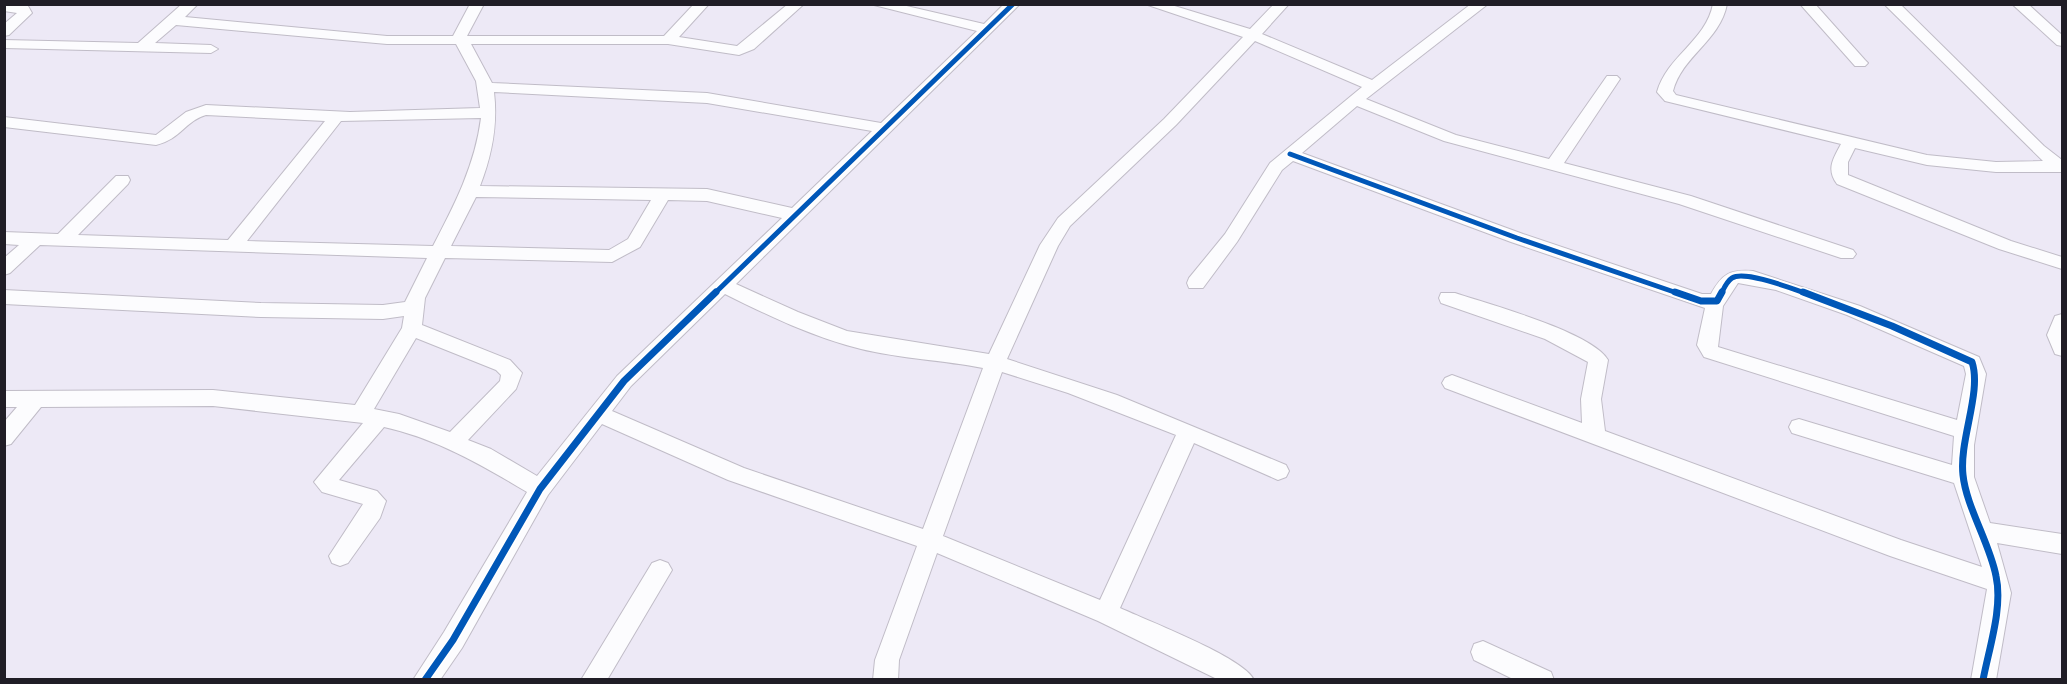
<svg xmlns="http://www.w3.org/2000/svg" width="2067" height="684" viewBox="0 0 2067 684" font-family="Helvetica,sans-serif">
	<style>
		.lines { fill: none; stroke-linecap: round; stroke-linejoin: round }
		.minor-casing { stroke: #c0bcc7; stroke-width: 2 }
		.minor { fill: #fcfcfe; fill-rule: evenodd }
		.cycleway-far1-casing { stroke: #fff; stroke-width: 8 }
		.cycleway-casing { stroke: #fff; stroke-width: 10 }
		.cycleway-far1 { stroke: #0057b8; stroke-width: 5 }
		.cycleway { stroke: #0057b8; stroke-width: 7 }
	</style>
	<rect width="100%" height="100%" fill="#ede9f6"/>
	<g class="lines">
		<defs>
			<path id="minor" d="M4 4 28 6 32 13 9 35 4 36V24L17 13 4 11Z
				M182 4H198L185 17 387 36H453L470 4H484L467 36H664L694 4H709L679 37 737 46 788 4H804L754 49 739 55 668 44H471L492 83 707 93 881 123 977 31 870 4H898L984 24 1004 4H1020L736 284 798 312 847 331 989 354 1040 245 1058 218 1164 119 1243 37 1145 4H1168L1250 29 1274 4H1289L1262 34 1372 80 1471 4H1488L1366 99 1456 135 1549 159 1607 76H1617L1620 79 1564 163 1691 196 1853 250 1856 254 1853 258H1841L1679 204 1444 141 1357 106 1302 153 1523 234 1702 294H1711C1722 274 1730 269 1753 271L1860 306 1979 357 1986 374 1974 445V477L1990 523 2062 534V554L1997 543 2011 593 1996 680H1971L1987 589 1890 556 1445 388 1442 383 1445 378 1452 375 1582 423 1581 399 1588 362 1545 339 1441 303 1439 298 1441 293H1455C1488 304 1592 332 1608 360L1601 399 1605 431 1901 540 1982 567 1954 483 1792 433 1789 427 1792 421 1799 419 1952 465 1954 436 1704 357 1697 345 1705 308 1511 242 1293 161 1282 170 1237 242 1203 288H1189L1187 283 1189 278 1225 234 1270 163 1362 87 1255 41 1176 125 1070 226 1058 246 1007 359 1117 395 1286 465 1289 471 1286 477 1278 480 1194 443 1120 608C1146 620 1245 658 1254 680H1219L1098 621 937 553 899 660 898 680H873L875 660 917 546 728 480 602 424 548 495 462 648 440 680H413L444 632 527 492C482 465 435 438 384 427L339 480 377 491 386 501 380 518 348 563 340 566 332 563 329 556 363 504 322 492 314 482 363 423 213 406 41 407 11 444 4 446V422L17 407H4V391L213 390 355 405 402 328 404 316 383 319 261 317 4 304V290L261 303 383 305 405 302 427 258 40 245 10 273 4 275V258L19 245 4 244V232L58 234 116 176H128L130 180 128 184 78 235 228 240 325 121 206 115C185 121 181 139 156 145L4 127V117L156 135 186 112 206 105 350 112 480 108 476 81 456 44H387L176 25 155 43 211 45 218 49 211 53 4 48V40L138 43ZM494 92 707 103 872 131 792 208 707 189 480 186C492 155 498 125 494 92ZM481 118C475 165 455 204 433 246L247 241 341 121ZM476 197 651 200 628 239 609 250 451 246ZM668 200 707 201 782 218 617 376 537 476 491 449 468 440 516 389 522 373 510 360 422 325 425 298 445 258 612 262 640 247ZM1738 283 1776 290 1847 315 1964 366 1966 374 1957 420 1718 347 1723 306ZM725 294C769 316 813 337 861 349 901 359 943 360 983 368L923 529 744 468 612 411 631 386ZM416 338 496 370 501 375 500 381 450 432 399 414 374 409ZM1002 372 1068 393 1176 435 1100 600 943 536Z
				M1713 4H1727C1720 41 1682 56 1673 91L1676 95 1927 155 1996 162 2043 161 1884 4H1900L2044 146 2062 160V172H1996L1927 165 1855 148 1848 162V175L2011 241 2062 257V269L1999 249 1837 184C1826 169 1833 159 1841 144L1665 101 1657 92C1667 56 1706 41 1713 4Z
				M1800 4H1815L1865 60 1868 63 1865 66H1855Z
				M2012 4H2028L2062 35V46L2057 45Z
				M2062 314V356L2055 354 2047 335 2055 316Z
				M660 560 668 563 672 570 607 680H581L652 563Z
				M1483 641 1551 672 1554 680H1515L1474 660 1471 652 1474 644Z"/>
		</defs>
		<use href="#minor" class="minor-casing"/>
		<use href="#minor" class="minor"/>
		<defs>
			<path id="cycleway-far1" d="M1290 154 1517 238 1680 294
				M714 294 1013 4
				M1721 294C1724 288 1727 281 1732 278 1745 270 1793 289 1808 294"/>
			<path id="cycleway" d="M1675 292 1701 301H1717L1722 292
				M1803 292 1892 326 1972 362C1982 392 1959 440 1963 475 1966 506 1990 544 1996 576 2003 608 1989 648 1983 680
				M425 680 453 640 540 489 624 381 716 292"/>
		</defs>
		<use href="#cycleway-far1" class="cycleway-far1-casing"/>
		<use href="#cycleway" class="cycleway-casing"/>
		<use href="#cycleway-far1" class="cycleway-far1"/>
		<use href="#cycleway" class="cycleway"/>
	</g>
	<rect width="2067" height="684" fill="none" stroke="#201d26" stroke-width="12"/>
</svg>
